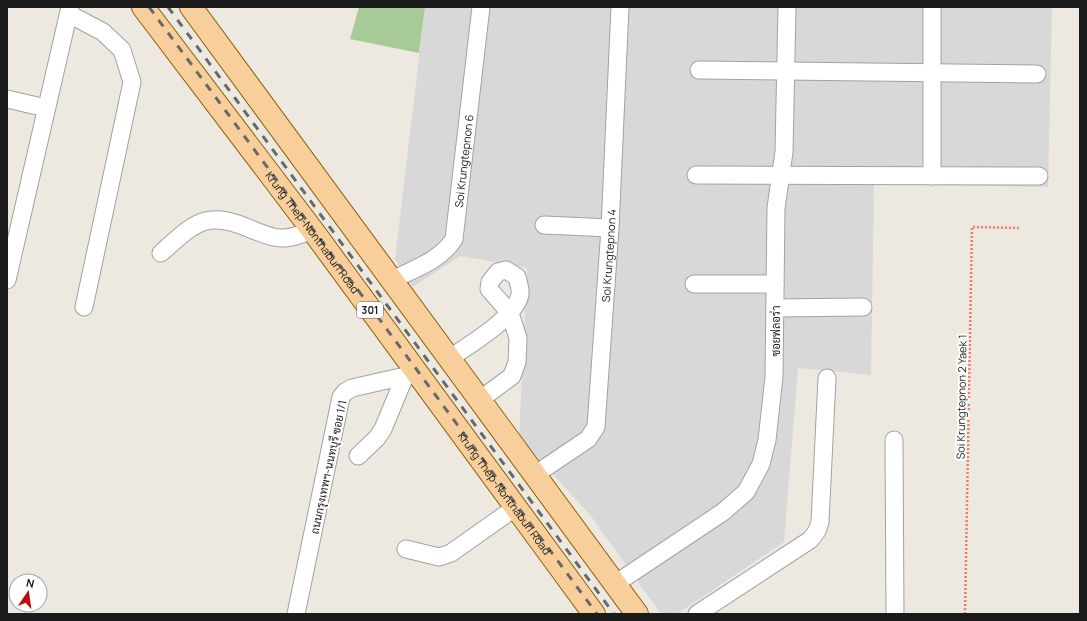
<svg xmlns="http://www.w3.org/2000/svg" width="1087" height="621" viewBox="0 0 1087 621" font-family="Manrope,Sarabun,sans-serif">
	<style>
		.residential { fill: #d9d8d8 }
		.forest { fill: #a7cb97 }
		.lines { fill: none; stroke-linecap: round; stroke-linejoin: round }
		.minor-casing { stroke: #a2a2a2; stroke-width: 19 }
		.major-casing { stroke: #8d5f06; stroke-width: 24 }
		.path { stroke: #f4786b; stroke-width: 2.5; stroke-dasharray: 2 2; stroke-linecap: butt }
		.minor { stroke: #fff; stroke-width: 17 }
		.major { stroke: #f8cf9b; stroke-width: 22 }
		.rail { stroke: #696969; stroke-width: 3; stroke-dasharray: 8 8; stroke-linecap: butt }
		.labels { text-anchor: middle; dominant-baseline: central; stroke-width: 4; stroke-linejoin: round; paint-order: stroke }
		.shield { fill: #fff; stroke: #5f5f5f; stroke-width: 1 }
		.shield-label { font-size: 10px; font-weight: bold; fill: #1b1b1b }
		.street-label { font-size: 11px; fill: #1b1b1b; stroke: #fff }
	</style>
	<rect width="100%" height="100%" fill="#ede9e1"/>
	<path class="residential" d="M425 7H1052L1048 187 874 184 871 375 798 368 784 542 677 614H661L591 516 519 437 527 268 460 256 413 287 395 259Z"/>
	<path class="forest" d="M359 7H425L419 53 350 39Z"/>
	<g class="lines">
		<defs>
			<g id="minor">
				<path d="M69 14 103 32 122 50 132 82 84 307"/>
				<path d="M699 70 1037 74"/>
				<path d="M7 99 46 108"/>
				<path d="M696 175 1039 176"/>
				<path d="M932 176V7"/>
				<path d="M544 225 610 228"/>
				<path d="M161 253C196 222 206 209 253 230 261 233 274 239 283 238 293 238 303 233 313 231"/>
				<path d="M7 280 70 7"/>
				<path id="s1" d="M392 280C414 269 441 260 454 239L481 7"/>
				<path d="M694 284H775"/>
				<path d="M775 308 863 307"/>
				<path d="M450 358C469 345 515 318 520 295 521 290 518 282 517 277L506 270 498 272 490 282 489 289 510 313 518 338 517 362 512 376 481 399"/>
				<path d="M894 440 895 614"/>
				<path d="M358 456 377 438 383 429 405 376"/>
				<path id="s2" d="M536 474 588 439 596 427 610 228 620 7"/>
				<path d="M406 549 439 557 451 553 516 507"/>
				<path d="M615 584 723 512 746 492 761 464 767 440 774 377 776 208 784 152 787 7"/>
				<path d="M296 614 341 397 345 392 352 388 405 376 415 370"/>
				<path d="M697 614 810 540 817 531 820 522 827 378"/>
			</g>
			<g id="major">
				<path id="s3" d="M143 7 313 231 594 614"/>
				<path d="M191 7 637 614"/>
			</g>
		</defs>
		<use href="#minor" class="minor-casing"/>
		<use href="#major" class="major-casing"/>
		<path class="path" d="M965 614 972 227 1019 228"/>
		<use href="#minor" class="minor"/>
		<use href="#major" class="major"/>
		<path class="rail" d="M149 7 597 614
			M168 7 614 614"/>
	</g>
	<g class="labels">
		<rect class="shield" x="357" y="302" width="26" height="16" rx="3"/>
		<g class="shield-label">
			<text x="370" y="310">301</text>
		</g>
		<g class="street-label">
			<text stroke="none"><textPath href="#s1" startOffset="154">Soi Krungtepnon 6</textPath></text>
			<text stroke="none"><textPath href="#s3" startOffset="282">Krung Thep-Nonthaburi Road</textPath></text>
			<text stroke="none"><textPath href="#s2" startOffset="249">Soi Krungtepnon 4</textPath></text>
			<text transform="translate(775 331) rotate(-90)">ซอยฟลอร่า</text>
			<text transform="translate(961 397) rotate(-89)">Soi Krungtepnon 2 Yaek 1</text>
			<text transform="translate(328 467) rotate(-78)">ถนนกรุงเทพฯ-นนทบุรี ซอย 1/1</text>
			<text stroke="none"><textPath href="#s3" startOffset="606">Krung Thep-Nonthaburi Road</textPath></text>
		</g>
	</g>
	<rect width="1087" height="621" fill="none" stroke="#1b1b1b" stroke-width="16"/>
	<g transform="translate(28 593) rotate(13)"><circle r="19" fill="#ffffff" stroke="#a4a4a4"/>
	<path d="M0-3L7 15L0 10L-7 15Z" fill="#bf0709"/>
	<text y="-6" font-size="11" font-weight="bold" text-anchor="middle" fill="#1b1b1b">N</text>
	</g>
</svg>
